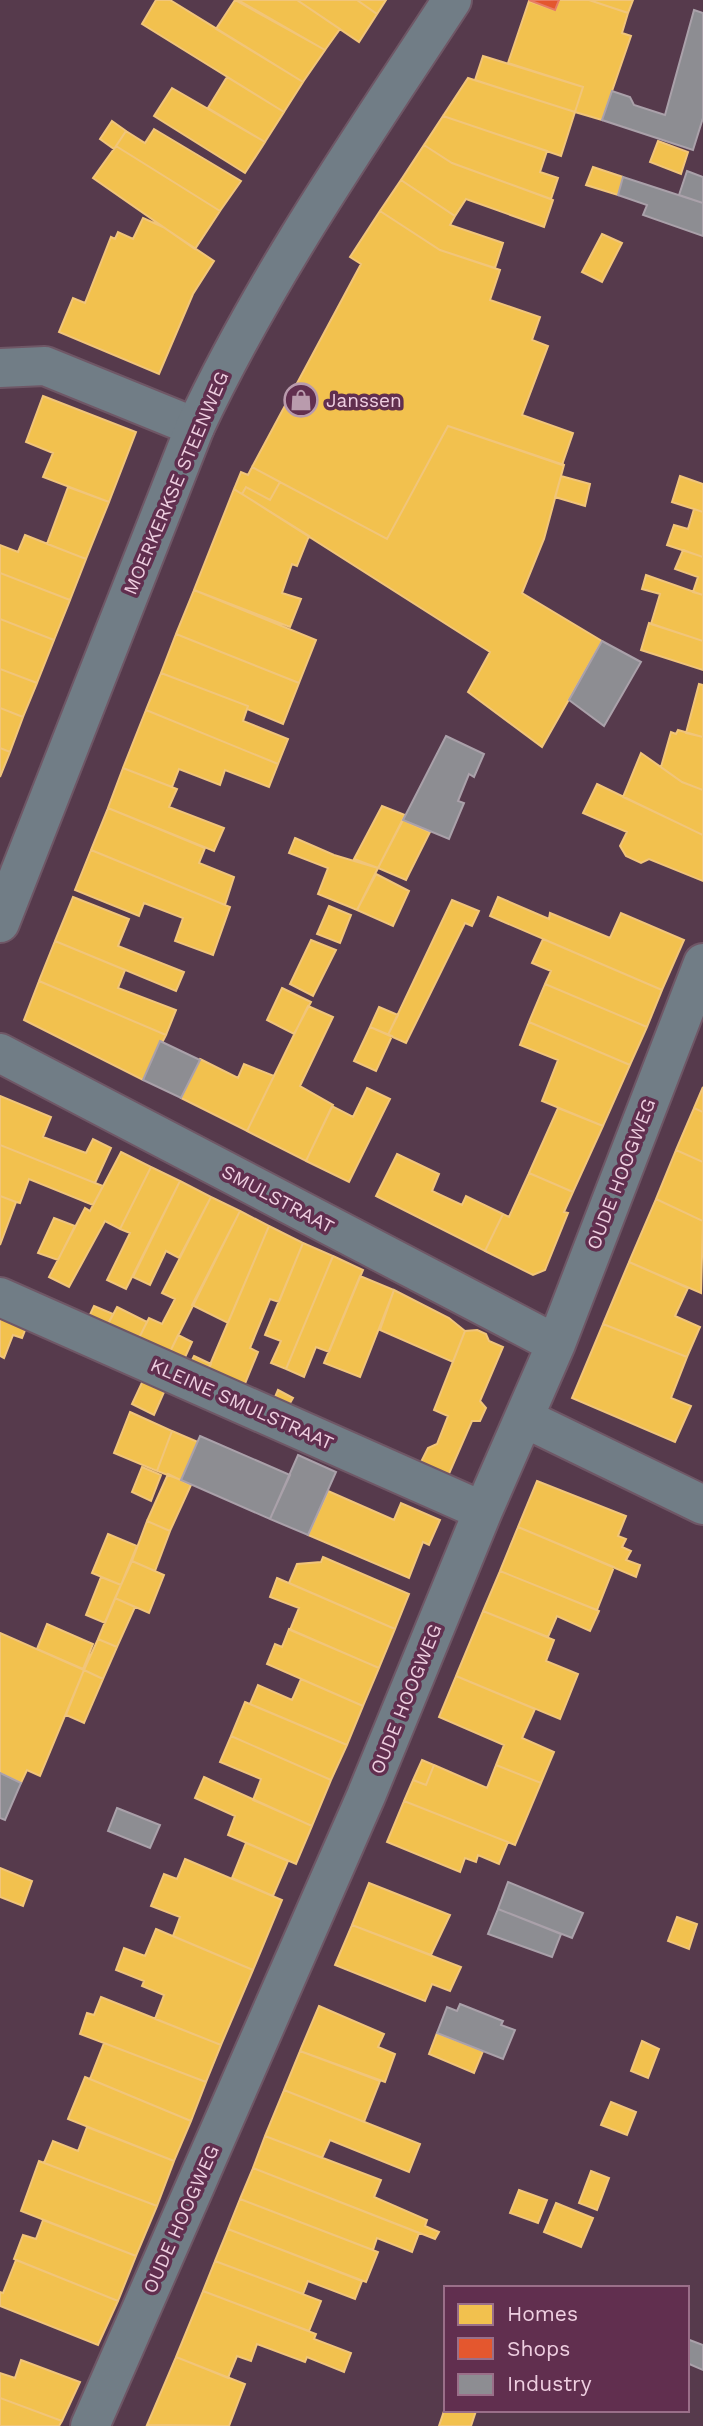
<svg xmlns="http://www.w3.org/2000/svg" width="703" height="2426" viewBox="0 0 703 2426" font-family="'Work Sans',sans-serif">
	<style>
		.homes { fill: #f2c14e; stroke: #f1c57a; stroke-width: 2 }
		.shops { fill: #e4572e; stroke: #e77b64; stroke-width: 2 }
		.industry { fill: #8d8d92; stroke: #aaa1aa; stroke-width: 2 }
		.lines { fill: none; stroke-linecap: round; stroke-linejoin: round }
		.minor-casing { stroke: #6f5766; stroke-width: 42 }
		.tertiary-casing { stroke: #6f5766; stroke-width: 42 }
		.minor { stroke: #717d86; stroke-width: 38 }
		.tertiary { stroke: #717d86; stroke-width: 38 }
		.labels { text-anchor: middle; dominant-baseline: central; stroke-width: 7; stroke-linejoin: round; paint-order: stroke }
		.poi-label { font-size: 19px; fill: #efcfe1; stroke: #612f4f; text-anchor: start }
		.street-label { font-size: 19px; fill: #efcfe1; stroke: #612f4f }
	</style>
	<rect width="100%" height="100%" fill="#563a4c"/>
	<path class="homes" d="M156 0H170L303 82 284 112 142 24Z
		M235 0 325 50 303 82 216 29Z
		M238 0H297L340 29 325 50Z
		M297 0H357L377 14 359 42Z
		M357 0H386L377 14Z
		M559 0H589L628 13 622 33 631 36 602 120 575 112 583 87 508 63 529 1 555 10Z
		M589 0H633L628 13Z
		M483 56 583 87 575 112 475 80Z
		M227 77 284 112 265 142 208 108Z
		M468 78 575 112 561 156 443 116Z
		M172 88 265 142 245 173 154 116Z
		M443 116 547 151 540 172 558 178 551 199 452 163 424 145Z
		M112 121 126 131 114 149 100 139Z
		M154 129 241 181 220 211 116 146 126 131 145 143Z
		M658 141 688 152 681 174 650 162Z
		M424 145 452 163 553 200 544 227 466 199 455 216 401 180Z
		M116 146 220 211 195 249 93 178Z
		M593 167 623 177 618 195 586 185Z
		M401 180 455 216 450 225 503 243 495 268 440 250 380 211Z
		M380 211 440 250 500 270 490 300 540 317 532 340 548 346 522 415 573 433 562 465 448 426 387 539 252 467 361 264 350 257Z
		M143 218 163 227 214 261 193 294 159 374 59 332 73 298 85 303 111 237 115 239 118 232 133 239Z
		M602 234 622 243 602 282 582 272Z
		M43 396 136 432 109 502 43 477 53 453 26 442Z
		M448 426 564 465 544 539 522 593 602 641 542 747 468 692 490 652 242 494 246 487 270 500 280 482 387 539Z
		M252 467 280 482 270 500 246 487 242 494 234 489 241 472 248 475Z
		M561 476 590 484 585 506 555 497Z
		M680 476 703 484V512L672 502Z
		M68 487 109 502 86 559 47 544Z
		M234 489 309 536 297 566 292 564 282 593 301 599 290 627 194 590Z
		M694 509 703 512V557L667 545 674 525 688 529Z
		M25 535 86 559 70 600 0 573V545L18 552Z
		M683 550 703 557V595L693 592 698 577 675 569Z
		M0 573 70 600 54 640 0 619Z
		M646 575 703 595V641L651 624 660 594 642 589Z
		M194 590 316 640 299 683 176 634Z
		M0 619 54 640 37 683 0 669Z
		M649 623 703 641V670L641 650Z
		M176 634 299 683 283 724 247 709 248 706 161 673Z
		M0 669 37 683 23 717 0 708Z
		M161 673 248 706 243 721 288 739 278 764 146 710Z
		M699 684 703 685V737L686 733Z
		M0 708 23 717 10 752 0 748Z
		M146 710 278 764 269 787 225 770 220 785 179 769 172 787 123 768Z
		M678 730 703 737V790L682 782 661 767 671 732 676 734Z
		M0 748 10 752 0 777Z
		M641 753 682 782 703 790V835L623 797Z
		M123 768 177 789 169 807 224 828 214 851 108 808Z
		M597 784 703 835V881L649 859 641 863 626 856 620 846 627 832 583 813Z
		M382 806 405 815 378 868 354 859Z
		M108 808 205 848 199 863 234 877 225 905 91 850Z
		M403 820 430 832 406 880 378 868Z
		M295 838 334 855 378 868 357 910 318 894 328 868 289 853Z
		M91 850 230 907 213 955 175 941 183 918 144 903 139 916 75 890Z
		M376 874 409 891 393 926 357 910Z
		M73 897 129 919 118 946 184 972 176 991 55 941Z
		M498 897 549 919 550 913 610 938 621 913 684 940 662 990 490 916Z
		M452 900 479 911 472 926 465 923 406 1043 388 1035Z
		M329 906 351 915 340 943 317 934Z
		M543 939 662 990 647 1027 545 984 551 971 532 963Z
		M311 940 336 950 313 996 290 984Z
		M55 941 125 970 118 988 176 1010 166 1035 39 981Z
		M39 981 166 1035 143 1080 24 1020Z
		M545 984 647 1027 630 1065 529 1022Z
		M282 988 311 1002 294 1034 267 1020Z
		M308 1006 333 1017 300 1086 333 1105 306 1161 247 1131Z
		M379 1007 398 1015 388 1035 370 1027Z
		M529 1022 630 1065 603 1126 542 1101 558 1060 520 1045Z
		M370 1027 392 1036 376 1071 354 1061Z
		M200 1059 238 1078 244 1064 274 1076 247 1131 181 1098Z
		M703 1087V1112L694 1108Z
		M367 1088 390 1099 349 1182 306 1161 332 1106 353 1117Z
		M0 1096 51 1117 43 1137 86 1153 93 1139 111 1148 95 1183 0 1145Z
		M558 1108 603 1126 573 1192 529 1173Z
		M694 1108 703 1112V1162L676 1150Z
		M0 1145 95 1183 103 1186 93 1205 29 1179 20 1203 16 1202 0 1196Z
		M676 1150 703 1162V1221L656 1199Z
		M121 1152 151 1167 120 1229 105 1221 69 1287 49 1277 85 1208 90 1211Z
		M397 1154 439 1174 432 1191 462 1205 466 1196 503 1214 485 1251 376 1196Z
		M151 1167 180 1181 126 1289 107 1280 130 1233 120 1229Z
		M529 1173 573 1192 564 1212 568 1213 545 1270 533 1275 485 1251 503 1214 509 1217Z
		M180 1181 211 1197 179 1258 166 1251 150 1285 133 1277Z
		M0 1196 16 1202 0 1245Z
		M211 1197 240 1211 167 1358 136 1344 149 1318 162 1324 175 1299 162 1293Z
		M656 1199 703 1221 701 1293 629 1262Z
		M240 1211 269 1226 228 1323 192 1305Z
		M54 1218 75 1226 58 1260 38 1253Z
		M269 1226 303 1243 279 1302 270 1299 250 1348 258 1352 242 1391 206 1374Z
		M303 1243 333 1256 286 1369 271 1363 281 1341 265 1335Z
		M333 1256 363 1270 329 1352 316 1347 304 1377 286 1369Z
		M629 1262 688 1288 675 1316 700 1327 687 1357 603 1324Z
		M360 1276 394 1290 360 1377 324 1363Z
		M394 1290 449 1318 465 1331 453 1362 380 1330Z
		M94 1306 113 1314 105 1330 86 1323Z
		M117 1307 147 1322 136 1344 105 1330Z
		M0 1308 29 1320 22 1338 13 1335 4 1358 0 1356Z
		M603 1324 687 1357 671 1398 691 1406 675 1442 572 1398Z
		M477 1330 486 1334 489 1341 503 1347 480 1401 486 1408 480 1421H472L445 1483 417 1470 428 1448 437 1444 448 1416 434 1410 465 1331Z
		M178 1335 192 1342 182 1364 167 1358Z
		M194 1356 211 1364 206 1374 189 1366Z
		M146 1374 168 1383 154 1415 132 1404Z
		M278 1390 293 1398 286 1410 272 1404Z
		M130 1412 172 1431 157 1471 114 1453Z
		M172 1431 198 1442 181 1480 157 1471Z
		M142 1467 161 1475 151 1501 132 1492Z
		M168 1474 191 1485 170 1531 147 1521Z
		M537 1481 626 1516 618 1536 626 1539 622 1547 631 1551 626 1560 640 1565 636 1577 518 1527Z
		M328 1491 394 1520 401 1503 440 1520 429 1545 423 1542 409 1578 308 1535Z
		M147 1521 170 1531 155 1571 132 1561Z
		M518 1527 614 1567 597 1610 500 1571Z
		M108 1534 137 1546 121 1585 92 1573Z
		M323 1557 409 1594 395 1629 289 1583 297 1564 321 1562Z
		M132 1561 164 1575 149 1613 115 1598Z
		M500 1571 599 1611 590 1631 557 1616 548 1637 483 1611Z
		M101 1577 121 1585 105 1623 86 1615Z
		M277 1578 395 1629 379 1668 290 1630 299 1608 270 1597Z
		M115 1598 135 1607 117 1647 98 1639Z
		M483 1611 554 1640 546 1661 578 1674 560 1719 456 1676Z
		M47 1624 93 1644 83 1669 37 1649Z
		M289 1629 379 1668 363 1706 267 1664 275 1644 282 1647Z
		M0 1633 84 1670 40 1776 27 1770 21 1783 0 1773Z
		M98 1639 117 1647 103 1679 84 1670Z
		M84 1670 103 1679 84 1723 66 1715Z
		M456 1676 535 1709 522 1738 554 1752 541 1783 496 1765 504 1745 439 1717Z
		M301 1679 363 1706 347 1745 250 1704 258 1685 292 1700Z
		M245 1702 347 1745 331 1780 231 1736Z
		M231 1736 331 1780 312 1826 253 1800 261 1779 220 1762Z
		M422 1760 434 1765 426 1785 413 1780Z
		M434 1765 487 1788 496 1765 541 1783 515 1845 404 1801 413 1780 426 1785Z
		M204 1777 312 1826 296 1864 228 1835 235 1816 195 1798Z
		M404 1801 508 1842 499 1864 478 1855 476 1862 465 1858 460 1872 387 1842Z
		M246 1843 288 1861 273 1896 232 1878Z
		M185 1859 282 1900 253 1970 173 1936 180 1917 151 1906 164 1874 177 1879Z
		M0 1868 32 1881 23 1906 0 1897Z
		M369 1883 450 1915 431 1955 352 1925Z
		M677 1917 697 1924 689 1949 668 1941Z
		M352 1925 461 1967 450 1991 432 1984 425 2001 335 1965Z
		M156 1929 253 1970 221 2045 155 2019 164 1995 142 1986 144 1981 116 1970 124 1948 145 1956Z
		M101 1997 221 2045 206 2082 80 2034 87 2013 94 2015Z
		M319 2006 384 2034 378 2047 395 2054 385 2082 300 2051Z
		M437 2033 483 2051 474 2073 429 2054Z
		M642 2041 659 2049 648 2078 631 2071Z
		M104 2043 206 2082 191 2121 90 2079Z
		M300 2051 380 2081 364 2122 284 2090Z
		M85 2077 191 2121 174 2161 68 2119Z
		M284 2090 420 2144 409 2172 330 2140 322 2158 265 2136Z
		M611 2102 636 2112 627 2135 601 2125Z
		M87 2127 174 2161 157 2206 44 2163 53 2141 78 2151Z
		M265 2136 381 2180 374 2197 427 2220 425 2226 439 2232 435 2239 253 2168Z
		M39 2161 157 2206 136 2256 21 2211Z
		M253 2168 419 2233 412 2252 377 2238 373 2250 240 2199Z
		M591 2171 609 2178 597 2210 579 2203Z
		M519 2190 547 2200 538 2223 510 2213Z
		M240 2199 378 2252 366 2282 228 2229Z
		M556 2203 593 2218 581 2247 544 2232Z
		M43 2220 136 2256 118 2301 14 2259 23 2235 36 2239Z
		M228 2229 362 2281 355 2299 308 2281 303 2294 215 2261Z
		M16 2260 118 2301 98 2345 0 2306V2292L3 2293Z
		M215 2261 321 2301 309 2331 203 2291Z
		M203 2291 316 2334 314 2339 351 2353 344 2372 307 2357 305 2362 257 2344 251 2361 237 2356 228 2378 176 2357Z
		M176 2357 245 2384 229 2426 147 2425Z
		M21 2360 80 2382 62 2421 0 2398V2373L15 2378Z
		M0 2398 62 2421 59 2426H0Z
		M446 2405V2410L476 2411 471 2426H439Z"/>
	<path class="shops" d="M529 0H559L555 10Z"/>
	<path class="industry" d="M694 10 703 13V118L693 150 602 120 612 91 630 97 634 105 665 115Z
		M687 171 703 177V203L679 195Z
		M623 177 703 203V236L643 215 647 205 618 195Z
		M602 641 641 662 604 726 569 700Z
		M446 736 484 754 474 777 469 774 458 801 464 803 449 839 403 820Z
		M160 1041 200 1060 181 1098 143 1080Z
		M200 1436 290 1475 270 1519 181 1480Z
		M298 1455 336 1472 308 1535 270 1519Z
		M0 1773 21 1783 5 1820 0 1818Z
		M117 1808 160 1825 150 1848 108 1831Z
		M508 1882 583 1913 572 1938 498 1909Z
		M498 1909 561 1934 552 1957 488 1934Z
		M460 2004 503 2021 501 2025 515 2030 503 2059 437 2033 447 2007 457 2011Z
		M687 2339 703 2345V2370L687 2363Z"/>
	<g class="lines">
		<defs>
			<path id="minor" d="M0 368 45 366 195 427
				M0 1053 556 1344
				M0 1297 483 1511
				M524 1418 703 1505
				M90 2426 366 1796 483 1511 556 1344 703 963"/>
			<path id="tertiary" d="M0 923 195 427C266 276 361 139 452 0"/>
		</defs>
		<use href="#minor" class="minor-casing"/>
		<use href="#tertiary" class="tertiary-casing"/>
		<use href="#minor" class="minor"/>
		<use href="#tertiary" class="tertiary"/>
	</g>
	<defs>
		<symbol id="shop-ring" viewBox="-11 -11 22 22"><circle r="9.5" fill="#612f4f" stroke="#b99bad" stroke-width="1.5"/><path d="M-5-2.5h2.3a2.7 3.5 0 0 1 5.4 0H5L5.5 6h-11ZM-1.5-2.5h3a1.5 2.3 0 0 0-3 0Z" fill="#b99bad"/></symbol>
	</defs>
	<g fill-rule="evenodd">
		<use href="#shop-ring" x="282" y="381" width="38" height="38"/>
	</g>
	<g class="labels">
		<g class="poi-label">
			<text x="326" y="400">Janssen</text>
		</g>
		<g class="street-label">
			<text transform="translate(176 483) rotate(-67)">MOERKERKSE STEENWEG</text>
			<text transform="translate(621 1174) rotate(-69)">OUDE HOOGWEG</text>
			<text transform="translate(278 1199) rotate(28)">SMULSTRAAT</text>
			<text transform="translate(242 1404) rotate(24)">KLEINE SMULSTRAAT</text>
			<text transform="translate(406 1699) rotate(-68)">OUDE HOOGWEG</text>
			<text transform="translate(181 2219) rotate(-66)">OUDE HOOGWEG</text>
		</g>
	</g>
	<rect x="444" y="2286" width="245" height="126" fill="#612f4f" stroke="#9a6f89" stroke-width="2"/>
	<rect x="458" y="2304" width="35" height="21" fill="#f2c14e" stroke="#9a6f89" stroke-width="2"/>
	<text x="507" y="2321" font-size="21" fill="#efcfe1">Homes</text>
	<rect x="458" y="2338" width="35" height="21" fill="#e4572e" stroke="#9a6f89" stroke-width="2"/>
	<text x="507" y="2356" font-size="21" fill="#efcfe1">Shops</text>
	<rect x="458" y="2374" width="35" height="21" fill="#8d8d92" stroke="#9a6f89" stroke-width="2"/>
	<text x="507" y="2391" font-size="21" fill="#efcfe1">Industry</text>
</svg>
